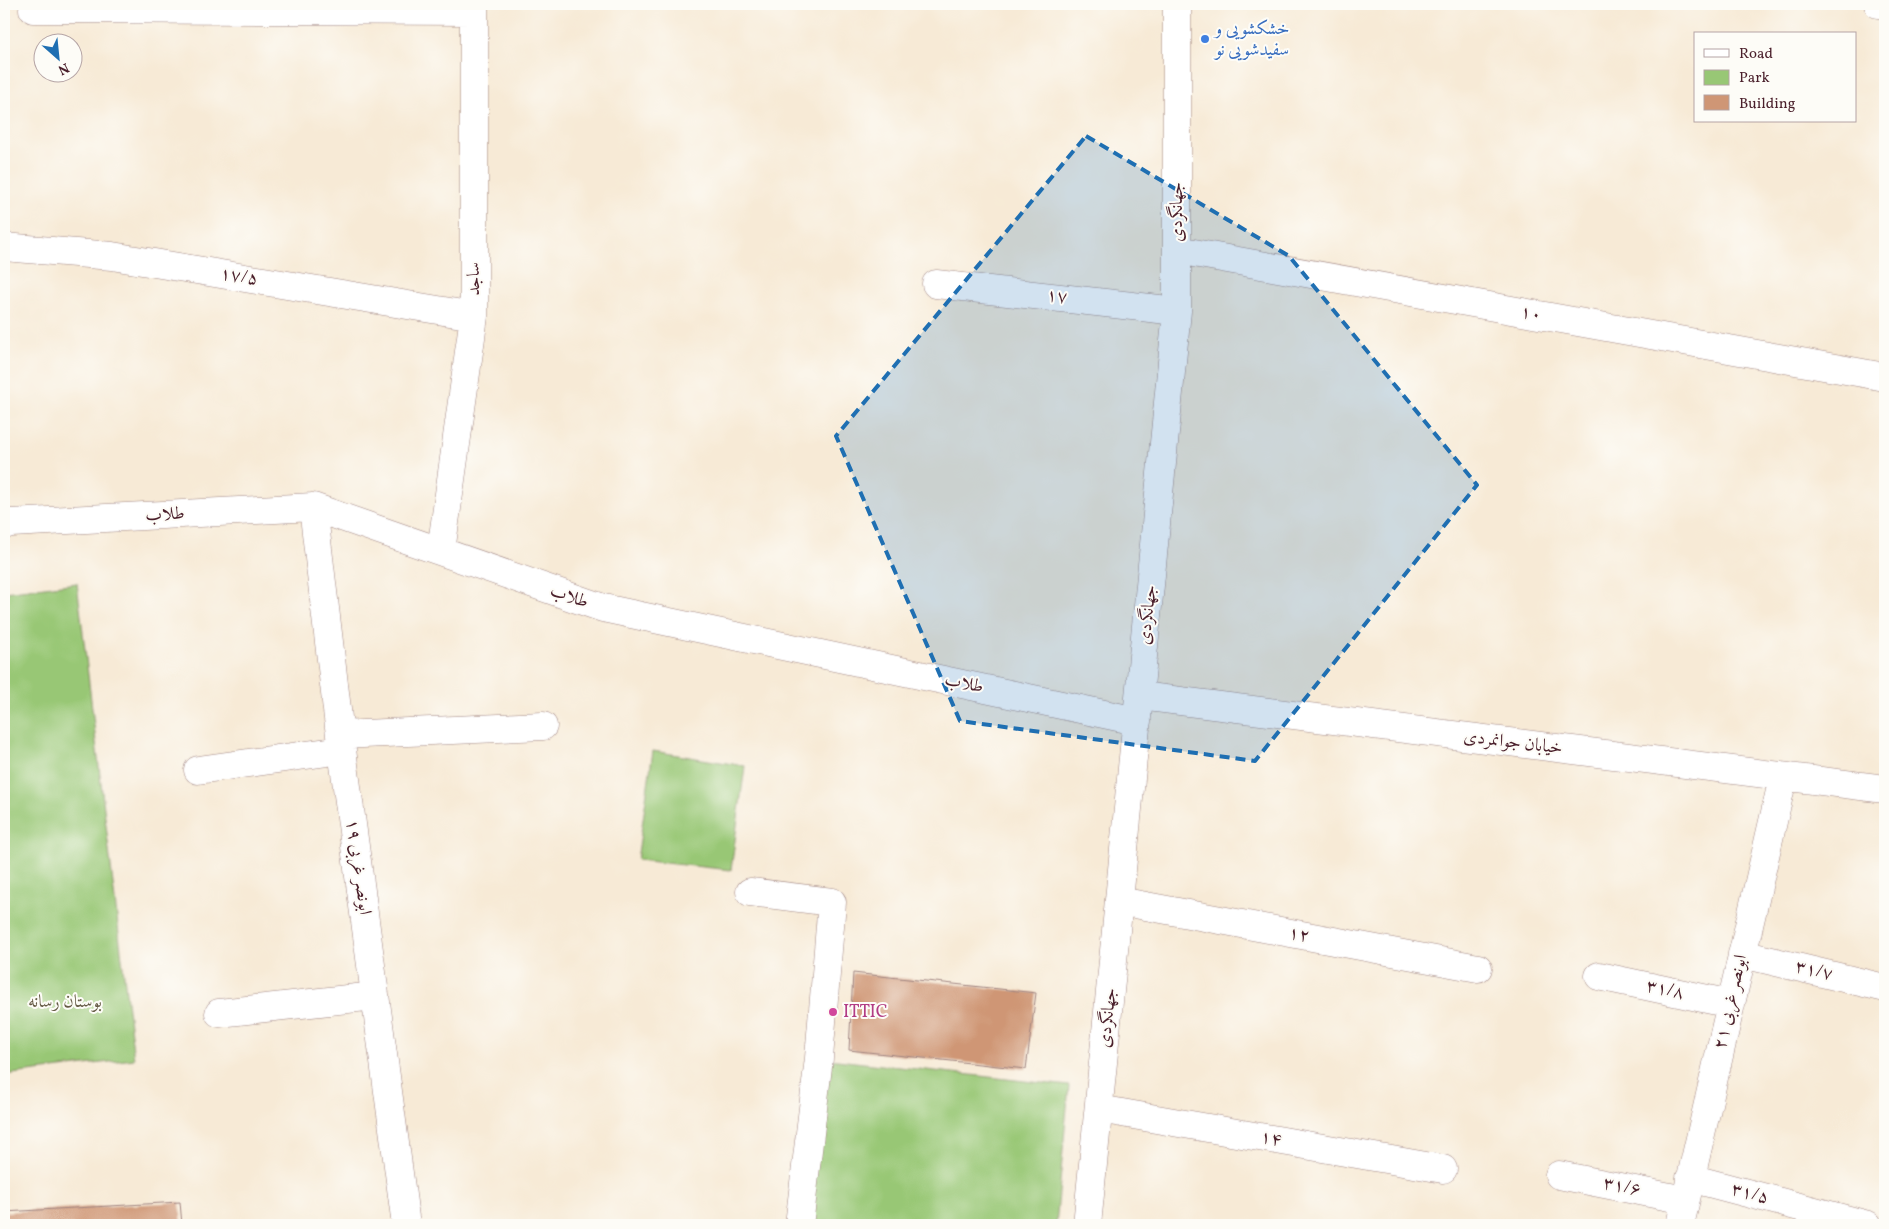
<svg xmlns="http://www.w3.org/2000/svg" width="1889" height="1229" viewBox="0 0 1889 1229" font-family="Vollkorn,Amiri,serif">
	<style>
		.green { fill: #98c775; stroke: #717350 }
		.building { fill: #cf9675 }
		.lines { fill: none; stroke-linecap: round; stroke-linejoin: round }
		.minor-casing { stroke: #a08480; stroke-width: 29 }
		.minor { stroke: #fff; stroke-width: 28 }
		.marked { fill: #1f6fb2; fill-opacity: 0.2; stroke: #1f6fb2; stroke-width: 4; stroke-dasharray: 10 6; stroke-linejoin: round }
		.shop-dot { fill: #3f7fe0; stroke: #fdfcf7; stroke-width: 2 }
		.hotel-dot { fill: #d1479c; stroke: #fdfcf7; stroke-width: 2 }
		.labels { text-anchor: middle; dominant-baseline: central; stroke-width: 4; stroke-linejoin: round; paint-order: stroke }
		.shop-label { font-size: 18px; fill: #366cbe; stroke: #fdfcf7; text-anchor: start }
		.street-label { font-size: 18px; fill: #4a1f2b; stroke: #fdfcf7 }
		.park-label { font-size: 18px; fill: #655a45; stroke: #fdfcf7 }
		.hotel-label { font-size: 18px; fill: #b23c85; stroke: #fdfcf7; text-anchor: start }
	</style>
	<rect width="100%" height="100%" fill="#fdfcf7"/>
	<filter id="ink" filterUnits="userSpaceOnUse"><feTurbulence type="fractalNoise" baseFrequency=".02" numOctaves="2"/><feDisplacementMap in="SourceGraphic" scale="10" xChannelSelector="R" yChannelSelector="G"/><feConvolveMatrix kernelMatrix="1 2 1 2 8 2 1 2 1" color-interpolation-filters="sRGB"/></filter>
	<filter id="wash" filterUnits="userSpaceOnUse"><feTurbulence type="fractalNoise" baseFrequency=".0096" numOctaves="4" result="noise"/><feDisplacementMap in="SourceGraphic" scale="20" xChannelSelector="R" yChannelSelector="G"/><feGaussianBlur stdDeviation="1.12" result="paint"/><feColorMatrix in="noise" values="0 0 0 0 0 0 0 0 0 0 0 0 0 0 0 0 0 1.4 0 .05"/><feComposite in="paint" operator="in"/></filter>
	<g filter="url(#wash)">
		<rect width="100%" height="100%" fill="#f7ead6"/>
		<path class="green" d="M77 583 134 1059 4 1075V592Z
			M653 751 745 766 731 870 637 860Z
			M819 1058 1069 1086 1056 1225H799Z"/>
		<g id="blocks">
			<path class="building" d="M853 973 1036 993 1026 1069 849 1050Z
				M180 1202 182 1225H4V1212Z"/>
		</g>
	</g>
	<g filter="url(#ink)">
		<use href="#blocks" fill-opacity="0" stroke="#a08480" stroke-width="1"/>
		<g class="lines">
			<defs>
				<path id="minor" d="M1878 4 1885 5
					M33 9 474 11
					M4 247 112 256 474 316
					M1177 250 1885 377
					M936 284 1177 311
					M313 507 340 735 406 1225
					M4 525 11 523 313 507 603 608 1137 721
					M441 551 474 316V4
					M1140 696 1885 789
					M340 735 543 726
					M198 770 342 750
					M750 892 832 902 819 1058 799 1225
					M1119 901 1478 968
					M1742 954 1885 988
					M1599 976 1731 1004
					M219 1013 375 996
					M1099 1109 1443 1169
					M1559 1175 1685 1200
					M1690 1178 1868 1225
					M1087 1225 1177 311V4
					M1680 1225 1783 778"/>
			</defs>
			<use href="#minor" class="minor-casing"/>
			<use href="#minor" class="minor"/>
		</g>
	</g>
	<path class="marked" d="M1086 136 1289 256 1477 485 1255 761 960 721 836 436Z"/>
	<circle class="shop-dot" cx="1205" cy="39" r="5"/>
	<circle class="hotel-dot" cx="833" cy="1012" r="5"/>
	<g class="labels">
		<g class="shop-label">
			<text x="1215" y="29">خشکشویی و<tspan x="1215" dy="21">سفیدشویی نو</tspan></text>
		</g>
		<g class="street-label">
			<text transform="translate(1177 212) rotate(-90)">جهانگردی</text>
			<text transform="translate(239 277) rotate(9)">۱۷/۵</text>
			<text transform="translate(474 279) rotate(-90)">ساجد</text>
			<text transform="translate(1057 297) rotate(6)">۱۷</text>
			<text transform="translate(1531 314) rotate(10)">۱۰</text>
			<text transform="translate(165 515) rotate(-3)">طلاب</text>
			<text transform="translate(569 597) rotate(19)">طلاب</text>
			<text transform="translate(1148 615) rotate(-84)">جهانگردی</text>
			<text transform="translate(964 684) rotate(12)">طلاب</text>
			<text transform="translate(1513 743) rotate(7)">خیابان جوانمردی</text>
			<text transform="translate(358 867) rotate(82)">ابونصر غربی ۱۹</text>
			<text transform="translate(1299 935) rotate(11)">۱۲</text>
			<text transform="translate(1814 971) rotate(13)">۳۱/۷</text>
			<text transform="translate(1665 990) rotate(12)">۳۱/۸</text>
			<text transform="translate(1731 1002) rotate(-77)">ابونصر غربی ۲۱</text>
			<text transform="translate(1108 1018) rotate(-84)">جهانگردی</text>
			<text transform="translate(1271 1139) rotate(10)">۱۴</text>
			<text transform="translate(1622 1187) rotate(11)">۳۱/۶</text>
			<text transform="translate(1750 1194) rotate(15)">۳۱/۵</text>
		</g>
		<g class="park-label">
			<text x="65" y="1002">بوستان رسانه</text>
		</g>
		<g class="hotel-label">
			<text x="843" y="1012">ITTIC</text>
		</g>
	</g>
	<rect width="1889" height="1229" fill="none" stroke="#fdfcf7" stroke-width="20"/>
	<rect x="1694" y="32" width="162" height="90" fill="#fdfcf7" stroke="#b5a4a5"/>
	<rect x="1704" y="49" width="25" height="8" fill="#ffffff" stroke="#b5a4a5"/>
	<text x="1739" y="58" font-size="15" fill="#4a1f2b">Road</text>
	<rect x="1704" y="70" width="25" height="15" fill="#98c775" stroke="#b5a4a5"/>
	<text x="1739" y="82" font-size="15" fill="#4a1f2b">Park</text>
	<rect x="1704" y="95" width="25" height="15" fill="#cf9675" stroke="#b5a4a5"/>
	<text x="1739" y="108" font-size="15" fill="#4a1f2b">Building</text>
	<g transform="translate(58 58) rotate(153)"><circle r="24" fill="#fdfcf7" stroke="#b5a4a5"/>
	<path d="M0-4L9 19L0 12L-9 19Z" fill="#1f6fb2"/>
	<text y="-8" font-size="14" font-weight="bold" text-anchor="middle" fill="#4a1f2b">N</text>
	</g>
</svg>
